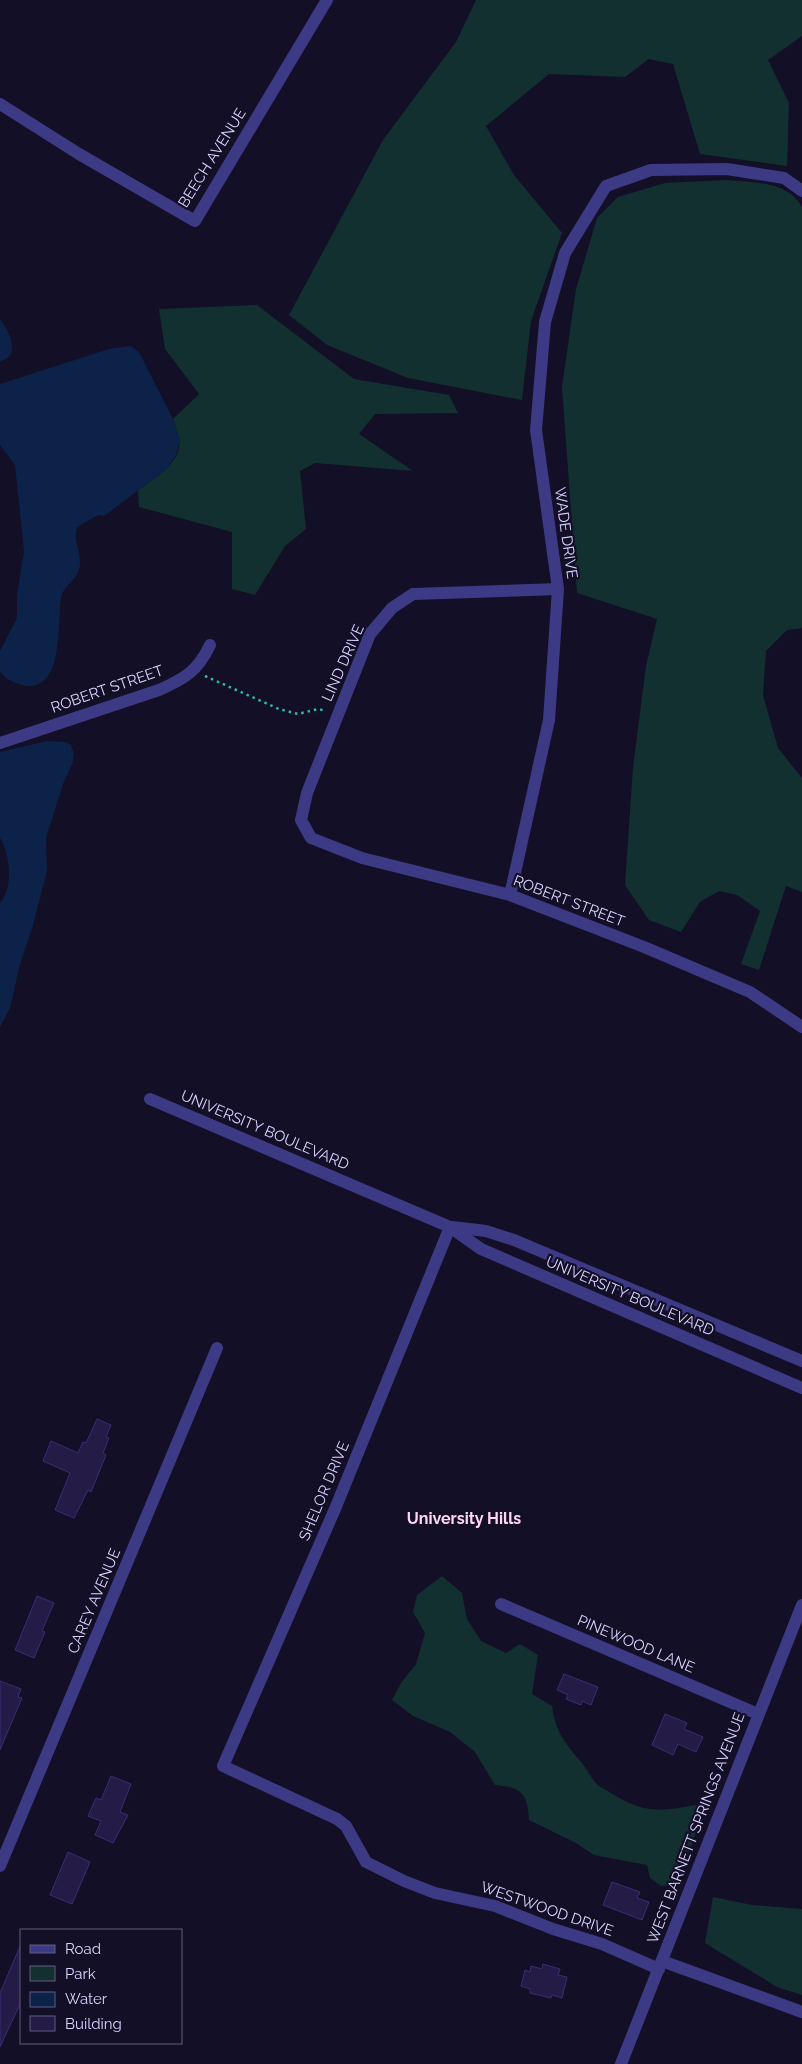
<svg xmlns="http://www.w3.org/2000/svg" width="802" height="2064" viewBox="0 0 802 2064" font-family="Raleway,sans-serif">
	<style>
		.green { fill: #12302f }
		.water { fill: #0c2248 }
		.building { fill: #241b47; stroke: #3b2d73 }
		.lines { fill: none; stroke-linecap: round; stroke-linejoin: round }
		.path { stroke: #2fb8b0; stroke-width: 2.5; stroke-dasharray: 2.5 4; stroke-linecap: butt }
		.minor { stroke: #3d3a85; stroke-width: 12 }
		.tertiary { stroke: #3d3a85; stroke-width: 12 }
		.labels { text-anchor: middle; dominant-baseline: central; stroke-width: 4.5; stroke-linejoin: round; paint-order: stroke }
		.street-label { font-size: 15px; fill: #d9d4ff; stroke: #130f26 }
		.neighbourhood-label { font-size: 16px; font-weight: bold; fill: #ffd6f0; stroke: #130f26 }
	</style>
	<rect width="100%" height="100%" fill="#130f26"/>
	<path class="green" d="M476 0H802V36L768 60 789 103 787 166 700 154 673 64 649 59 625 77 549 74 486 126 514 175 562 233 531 321 522 400 408 378 327 345 289 315 383 140 456 42Z
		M726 180C753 183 787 180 802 207V628L787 630 766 651 763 695 778 748 802 778V892L786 886 759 970 741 964 760 911 737 895 719 891 700 902 681 932 649 920 625 885 633 767 646 666 657 619 577 593 562 387 576 289 597 218 618 197 665 183Z
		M257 305 354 379 449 395 458 413 375 414 359 434 413 471 315 463 300 471 306 529 285 546 255 595 232 589V532L139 507 138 490C154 478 183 463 179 439 178 432 175 426 173 419L199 394 165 349 159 309Z
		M442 1576 462 1593 467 1619 481 1641 506 1653 520 1644 538 1655 532 1694 552 1706C556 1733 565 1743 582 1763 587 1769 590 1776 595 1782 599 1787 606 1790 611 1793 648 1817 667 1810 707 1803L677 1885 661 1886 650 1878 647 1865 594 1855 576 1843 529 1820C528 1794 521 1787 495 1785L475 1752 450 1732 413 1716 392 1700 401 1683 416 1664 425 1633 413 1612 417 1595Z
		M713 1897 752 1905 802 1909V1995L777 1987 705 1943Z"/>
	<path class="water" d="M0 319C7 329 16 343 10 356L0 362Z
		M131 346 139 352 173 419 180 440 176 455 167 469 104 516 98 515 77 527C73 539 80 550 80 562 81 579 63 585 61 598 57 622 65 695 22 685 14 683 4 678 0 671V651L17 618V595L24 551 15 465 0 445V384L109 349Z
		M47 741 66 742 71 745 74 753 73 762 63 784 46 838 47 871 33 925 19 968 10 1008 0 1027V903C14 887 10 854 0 838V752Z"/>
	<path class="building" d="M97 1419 111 1425 106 1437 109 1438 103 1453 106 1455 91 1492 88 1490 74 1518 55 1510 70 1473 43 1461 51 1441 78 1453 83 1442 86 1443Z
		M37 1596 54 1603 42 1631 45 1632 34 1658 15 1650Z
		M564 1674 598 1687 591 1705 582 1701 581 1705 566 1699 568 1695 557 1690Z
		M0 1681 21 1689 18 1697 22 1698 0 1750Z
		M665 1714 687 1723 684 1729 703 1737 696 1752 678 1744 673 1755 652 1745Z
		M111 1776 131 1784 120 1812 128 1815 113 1843 95 1835 101 1821 88 1816 96 1798 101 1800Z
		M68 1852 90 1862 72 1904 50 1895Z
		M612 1882 640 1892 637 1898 649 1902 642 1920 603 1905Z
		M21 1944V2002L0 2047V1993Z
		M543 1964 560 1969 558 1975 567 1977 562 1998 552 1995 551 1998 530 1993V1989L521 1986 525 1970 530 1972 531 1966 542 1969Z"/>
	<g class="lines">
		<path class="path" d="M205 676 279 709 298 714 318 709 326 711"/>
		<path class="minor" d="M0 104 79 154 195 221 327 0
			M558 589 413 594 392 608 370 634 307 793 301 820 311 838 362 858 510 895 644 947 750 992 802 1027
			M0 743 159 690C184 679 198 671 210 645
			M510 895 549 720 558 589 536 430 545 322 565 253 606 186 651 170 727 169 784 178 802 191
			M150 1099 450 1227 481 1249 802 1388
			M450 1227 335 1509 223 1766 337 1819 346 1826 366 1862 404 1881 435 1893 495 1906 553 1929 602 1944 659 1969
			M452 1227 486 1231 514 1240 802 1361
			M501 1604 758 1714
			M0 1866 217 1348
			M662 1961 802 2012"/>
		<path class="tertiary" d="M621 2064 802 1605"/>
	</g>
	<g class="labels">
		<g class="street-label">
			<text transform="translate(212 158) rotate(-58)">BEECH AVENUE</text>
			<text transform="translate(566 533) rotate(82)">WADE DRIVE</text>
			<text transform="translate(343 663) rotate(-66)">LIND DRIVE</text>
			<text transform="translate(107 689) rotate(-19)">ROBERT STREET</text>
			<text transform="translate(569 901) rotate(21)">ROBERT STREET</text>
			<text transform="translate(265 1130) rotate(23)">UNIVERSITY BOULEVARD</text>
			<text transform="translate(630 1296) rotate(23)">UNIVERSITY BOULEVARD</text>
			<text transform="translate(324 1491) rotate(-67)">SHELOR DRIVE</text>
			<text transform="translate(94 1601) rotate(-67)">CAREY AVENUE</text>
			<text transform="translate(636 1644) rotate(23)">PINEWOOD LANE</text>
			<text transform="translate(696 1828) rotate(-69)">WEST BARNETT SPRINGS AVENUE</text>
			<text transform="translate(547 1909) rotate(19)">WESTWOOD DRIVE</text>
		</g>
		<g class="neighbourhood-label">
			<text x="464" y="1518">University Hills</text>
		</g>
	</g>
	<rect x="20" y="1929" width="162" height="115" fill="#130f26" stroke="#625e7d"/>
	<rect x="30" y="1945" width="25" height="8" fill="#3d3a85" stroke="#625e7d"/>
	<text x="65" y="1954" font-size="15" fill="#d9d4ff">Road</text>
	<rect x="30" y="1966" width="25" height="15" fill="#12302f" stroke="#625e7d"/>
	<text x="65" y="1979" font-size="15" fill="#d9d4ff">Park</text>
	<rect x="30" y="1992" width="25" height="15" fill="#0c2248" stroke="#625e7d"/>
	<text x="65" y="2004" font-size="15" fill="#d9d4ff">Water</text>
	<rect x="30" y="2016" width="25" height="15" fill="#241b47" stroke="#625e7d"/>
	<text x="65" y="2029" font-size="15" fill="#d9d4ff">Building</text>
</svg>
